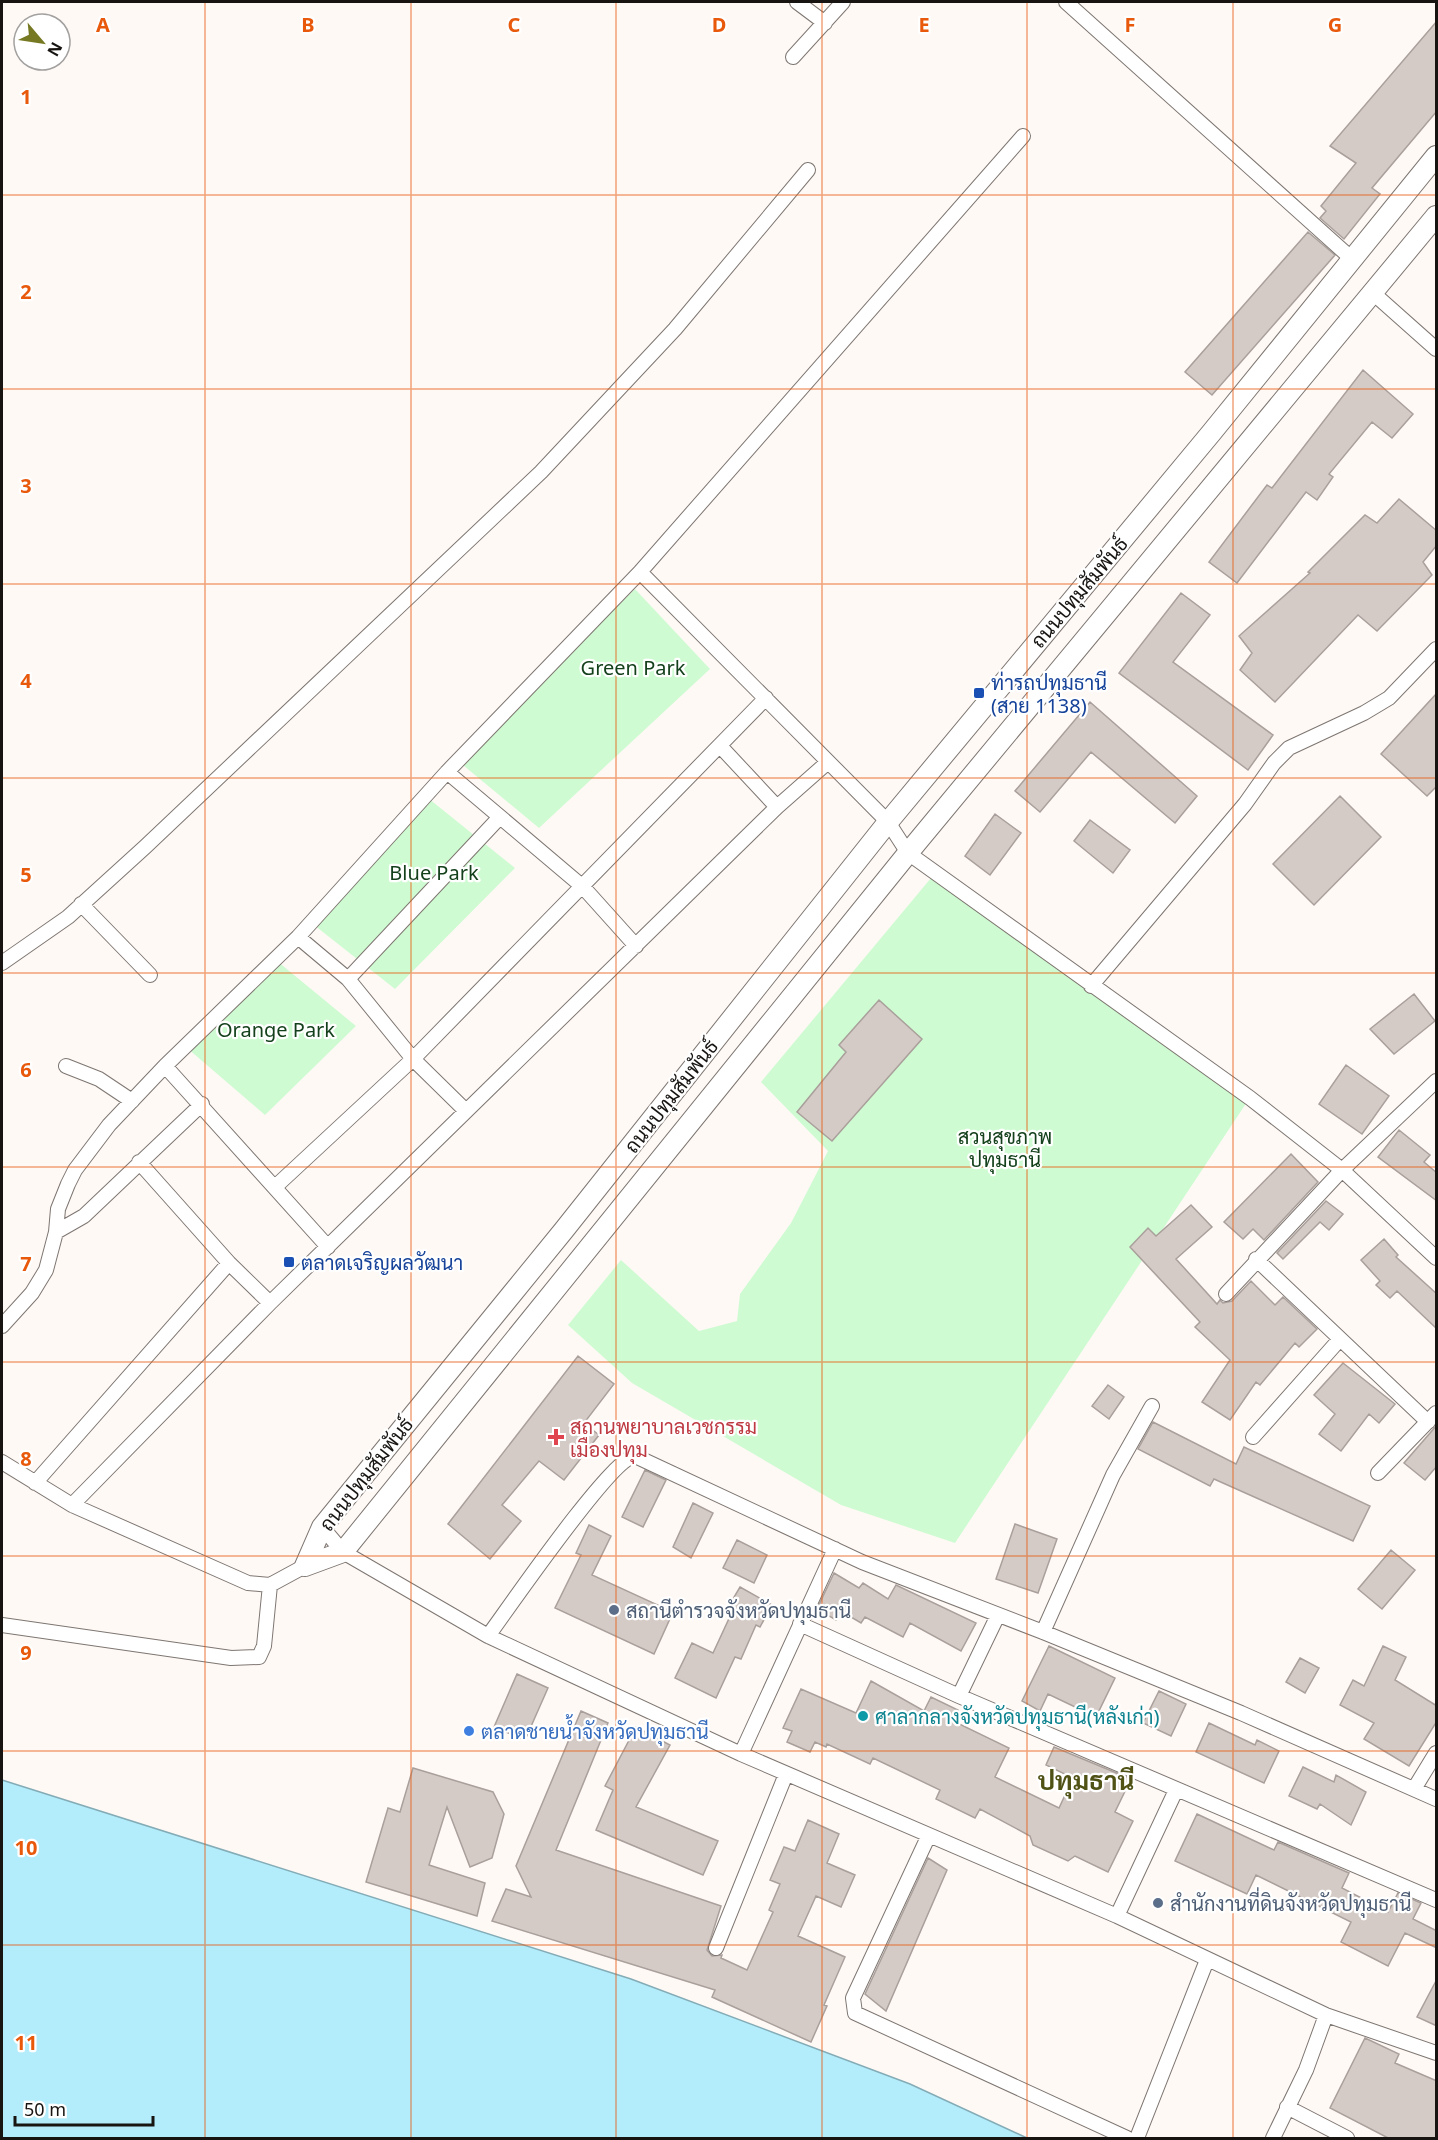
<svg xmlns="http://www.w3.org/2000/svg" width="1438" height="2140" viewBox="0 0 1438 2140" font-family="'Noto Sans',Sarabun,sans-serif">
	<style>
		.green { fill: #cffbd2 }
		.water { fill: #b3edfc; stroke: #84acb6; stroke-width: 1.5 }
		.building { fill: #d5cbc6; stroke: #a99f9b; stroke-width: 1.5 }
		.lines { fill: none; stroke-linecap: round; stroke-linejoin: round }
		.street-casing { stroke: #7e7671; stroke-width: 16 }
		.secondary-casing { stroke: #7e7671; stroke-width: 22 }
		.street { stroke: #fff; stroke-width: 14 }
		.secondary { stroke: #fff; stroke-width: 20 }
		.grid { fill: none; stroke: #e8590c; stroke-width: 1.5; stroke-opacity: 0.55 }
		.transit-dot { fill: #1a4fb4; stroke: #fff; stroke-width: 2 }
		.health-dot { fill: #e0444e; stroke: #fff; stroke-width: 2 }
		.service-dot { fill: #5c6f8a; stroke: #fff; stroke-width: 2 }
		.culture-dot { fill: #0f9aa8; stroke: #fff; stroke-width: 2 }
		.shop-dot { fill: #3f7fe0; stroke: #fff; stroke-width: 2 }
		.labels { text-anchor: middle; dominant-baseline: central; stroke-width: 4.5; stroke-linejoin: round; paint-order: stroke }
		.street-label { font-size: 20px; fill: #171412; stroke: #fff }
		.park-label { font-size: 20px; fill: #14411c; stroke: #fff }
		.transit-label { font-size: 20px; fill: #164399; stroke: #fff; text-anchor: start }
		.health-label { font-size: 20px; fill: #be3a42; stroke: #fff; text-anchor: start }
		.service-label { font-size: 20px; fill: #4e5e75; stroke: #fff; text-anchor: start }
		.culture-label { font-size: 20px; fill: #0d838f; stroke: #fff; text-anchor: start }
		.shop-label { font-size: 20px; fill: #366cbe; stroke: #fff; text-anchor: start }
		.district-label { font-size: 26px; font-weight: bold; fill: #4f5115; stroke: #fff }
		.grid-label { font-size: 20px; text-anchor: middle; font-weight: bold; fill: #e8590c; stroke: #fff; stroke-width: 4.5; stroke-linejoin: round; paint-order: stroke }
	</style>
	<rect width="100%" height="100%" fill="#fff9f6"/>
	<path class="green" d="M635 589 710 669 539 828 458 761Z
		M428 798 515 868 395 989 314 925Z
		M931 878 1247 1102 955 1543 841 1505 632 1383 568 1325 621 1260 699 1331 737 1321 740 1294 791 1223 828 1151 761 1082Z
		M271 956 356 1026 265 1115 187 1048Z"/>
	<path class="water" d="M2 1780 631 1979 910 2084 1027 2138H2Z"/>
	<path class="building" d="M1437 21V111L1372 188 1380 194 1344 239 1320 218 1326 211 1321 206 1356 163 1330 146Z
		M1308 232 1335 255 1212 395 1185 372Z
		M1363 370 1413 414 1392 438 1372 422 1329 474 1333 477 1317 500 1306 492 1237 583 1209 562 1267 485 1272 488Z
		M1399 499 1437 531V545L1423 562 1432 575 1377 631 1358 615 1275 702 1240 670 1252 653 1239 636 1310 573 1308 572 1365 515 1377 523Z
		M1181 593 1210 615 1173 662 1273 735 1248 770 1119 673Z
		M1437 693V786L1427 796 1381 754Z
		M1090 702 1197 796 1175 823 1091 752 1040 812 1015 791Z
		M1340 796 1381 837 1314 905 1273 864Z
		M995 814 1021 833 990 875 965 856Z
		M1090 820 1130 850 1113 873 1074 841Z
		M1414 994 1435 1021 1394 1054 1370 1029Z
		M879 1000 922 1039 832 1141 797 1112 846 1052 839 1045Z
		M1346 1065 1389 1096 1362 1134 1319 1104Z
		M1399 1130 1430 1155 1424 1162 1437 1173V1201L1378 1157Z
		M1291 1154 1318 1182 1264 1240 1253 1229 1243 1239 1224 1222Z
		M1326 1201 1343 1214 1329 1230 1320 1222 1283 1259 1277 1253Z
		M1191 1205 1212 1227 1176 1259 1217 1304 1220 1300 1223 1303 1232 1301 1251 1281 1275 1305 1283 1297 1317 1329 1299 1347 1295 1343 1260 1385 1256 1382 1230 1420 1202 1402 1230 1360 1195 1327 1200 1322 1130 1247 1148 1228 1156 1236Z
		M1384 1239 1398 1255 1396 1257 1437 1294V1329L1397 1291 1390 1298 1376 1285 1380 1281 1361 1260Z
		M578 1356 614 1384 584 1423 599 1435 564 1480 539 1461 502 1505 521 1521 490 1559 448 1524Z
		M1343 1363 1395 1404 1379 1423 1369 1414 1341 1451 1319 1434 1335 1414 1314 1395Z
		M1108 1385 1124 1397 1109 1419 1092 1406Z
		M1153 1422 1236 1464 1244 1447 1370 1506 1353 1541 1214 1479 1210 1486 1138 1449Z
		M1437 1425V1466L1425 1480 1404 1463Z
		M645 1470 666 1480 643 1527 622 1517Z
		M693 1503 713 1513 691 1558 673 1547Z
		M1015 1524 1057 1539 1038 1593 996 1579Z
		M589 1525 611 1536 592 1575 673 1612 654 1654 555 1608 581 1555 576 1553Z
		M737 1540 767 1555 754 1583 723 1568Z
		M1391 1550 1415 1570 1382 1609 1358 1589Z
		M834 1573 859 1588 863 1583 888 1599 896 1585 976 1623 961 1651 910 1623 903 1637 865 1617 861 1623 841 1611 836 1620 817 1609Z
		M740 1587 772 1605 760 1627 756 1625 741 1659 735 1657 716 1698 675 1678 692 1643 713 1653 732 1612 727 1609Z
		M1049 1646 1115 1678 1096 1717 1048 1694 1040 1711 1022 1701Z
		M1383 1646 1406 1657 1395 1680 1437 1706V1721L1409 1766 1364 1739 1374 1723 1340 1705 1353 1680 1364 1686Z
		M1300 1658 1319 1668 1305 1693 1286 1682Z
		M517 1674 548 1688 525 1740 494 1727Z
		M871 1681 924 1711 931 1697 958 1710 953 1721 1009 1748 995 1777 1059 1808 1073 1778 1046 1765 1054 1747 1131 1779 1115 1812 1133 1821 1108 1872 1075 1856 1068 1861 1033 1845 1030 1836 980 1809 975 1818 936 1799 940 1790 873 1758 870 1764 827 1744 826 1747 815 1742 810 1752 787 1742 792 1731 783 1728 801 1689 856 1713Z
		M1159 1691 1186 1704 1171 1736 1143 1723Z
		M581 1711 608 1723 556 1850 721 1906 707 1950 712 1956 722 1955 721 1958 747 1970 773 1912 769 1910 780 1884 770 1880 784 1847 795 1851 808 1820 839 1834 827 1863 855 1875 841 1907 816 1896 798 1936 845 1957 824 2005 827 2006 811 2042 712 1997 715 1990 492 1921 506 1889 531 1897 516 1866Z
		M1209 1723 1255 1745 1257 1740 1279 1751 1264 1783 1196 1752Z
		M636 1727 670 1745 636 1807 718 1841 703 1875 596 1830 613 1790 605 1786Z
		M1303 1767 1334 1782 1336 1775 1366 1792 1351 1825 1320 1804 1317 1809 1289 1796Z
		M413 1768 493 1792 504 1814 492 1858 470 1867 447 1807 429 1865 485 1883 477 1916 366 1882 388 1808 400 1812Z
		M1197 1814 1274 1850 1278 1842 1349 1873 1342 1888 1388 1912 1398 1893 1421 1903 1413 1919 1437 1931V1948L1405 1933 1388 1966 1341 1942 1351 1922 1256 1875 1247 1894 1175 1861Z
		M928 1858 947 1870 886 2011 865 1994Z
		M1437 1979V2026L1417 2017Z
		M1365 2038 1399 2054 1395 2063 1437 2081V2139H1390L1330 2108Z"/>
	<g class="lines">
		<defs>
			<path id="street" d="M797 2 825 23
				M1066 2 1352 259
				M793 57 843 2
				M1373 293 1436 349
				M640 572 888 822 908 853 1250 1098 1342 1170 1436 1258
				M721 747 777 807
				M447 772 583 887 636 946
				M81 904 150 975
				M2 963 68 917 145 847 541 472 675 329 808 170
				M348 979 499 818
				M1091 986 1245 804 1274 763 1289 748 1364 713 1389 698 1436 649
				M66 1066 99 1079 132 1101
				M165 1066 328 1247
				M466 1111 413 1059 766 698
				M139 1162 229 1263 270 1303
				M275 1187 413 1059 348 979 298 937
				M56 1232 84 1216 202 1104
				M1256 1259 1428 1422
				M1226 1294 1342 1170 1436 1081
				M2 1326 32 1293 46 1270 56 1232 58 1209 68 1184 75 1170 109 1125 165 1066 298 937 447 772 640 572 1023 136
				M1253 1437 1340 1339
				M2 1462 72 1505 248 1583 270 1585 305 1566
				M1378 1473 1436 1413
				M35 1483 229 1263
				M72 1505 270 1303 777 807 828 762
				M322 1527 343 1552 488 1636 741 1754 1117 1916 1326 2015 1436 2053
				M800 1624 959 1696 1436 1900
				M2 1625 231 1658 259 1657 264 1646 270 1585
				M1043 1632 1113 1475 1152 1406
				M488 1636C508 1609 611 1458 635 1456L862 1562 1043 1632 1241 1713 1436 1799
				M959 1696 998 1615
				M741 1754 835 1549
				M1414 1789 1436 1753
				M928 1837 853 1998 855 2013 1127 2138
				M1117 1916 1176 1790
				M716 1948 786 1774
				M1287 2107 1347 2138
				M1137 2138 1207 1960
				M1273 2138 1306 2070 1326 2015"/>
			<path id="secondary" d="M305 1566 322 1527 564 1230 888 822 1212 432 1436 156
				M305 1566 343 1552 908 853 1436 216"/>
		</defs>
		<use href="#street" class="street-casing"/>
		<use href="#secondary" class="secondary-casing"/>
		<use href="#street" class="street"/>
		<use href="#secondary" class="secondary"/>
	</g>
	<path class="grid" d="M205 2V2138M411 2V2138M616 2V2138M822 2V2138M1027 2V2138M1233 2V2138M2 195H1436M2 389H1436M2 584H1436M2 778H1436M2 973H1436M2 1167H1436M2 1362H1436M2 1556H1436M2 1751H1436M2 1945H1436"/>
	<g class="transit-dot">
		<rect x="973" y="687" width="12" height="12" rx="3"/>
		<rect x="283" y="1256" width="12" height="12" rx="3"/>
	</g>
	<path class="health-dot" d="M553 1428h6v6h6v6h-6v6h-6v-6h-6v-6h6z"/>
	<g class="service-dot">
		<circle cx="614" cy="1610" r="6"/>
		<circle cx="1158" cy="1903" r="6"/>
	</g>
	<circle class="culture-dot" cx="863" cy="1716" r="6"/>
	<circle class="shop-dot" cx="469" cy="1731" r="6"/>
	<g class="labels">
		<g class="street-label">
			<text transform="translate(1079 592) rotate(-50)">ถนนปทุมสัมพันธ์</text>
			<text transform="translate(671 1096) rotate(-52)">ถนนปทุมสัมพันธ์</text>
			<text transform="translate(366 1474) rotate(-52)">ถนนปทุมสัมพันธ์</text>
		</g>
		<g class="park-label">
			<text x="633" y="667">Green Park</text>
			<text x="434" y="872">Blue Park</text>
			<text x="276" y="1029">Orange Park</text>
			<text x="1005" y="1136">สวนสุขภาพ<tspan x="1005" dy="23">ปทุมธานี</tspan></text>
		</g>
		<g class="transit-label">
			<text x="991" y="682">ท่ารถปทุมธานี<tspan x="991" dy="23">(สาย 1138)</tspan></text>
			<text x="301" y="1262">ตลาดเจริญผลวัฒนา</text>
		</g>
		<g class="health-label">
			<text x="570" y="1426">สถานพยาบาลเวชกรรม<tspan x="570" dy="23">เมืองปทุม</tspan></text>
		</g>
		<g class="service-label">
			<text x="626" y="1610">สถานีตำรวจจังหวัดปทุมธานี</text>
			<text x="1170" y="1903">สำนักงานที่ดินจังหวัดปทุมธานี</text>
		</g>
		<g class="culture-label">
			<text x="875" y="1716">ศาลากลางจังหวัดปทุมธานี(หลังเก่า)</text>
		</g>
		<g class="shop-label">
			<text x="481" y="1731">ตลาดชายน้ำจังหวัดปทุมธานี</text>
		</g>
		<g class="district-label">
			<text x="1086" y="1780">ปทุมธานี</text>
		</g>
	</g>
	<g class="grid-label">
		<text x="103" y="32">A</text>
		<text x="308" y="32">B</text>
		<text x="514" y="32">C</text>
		<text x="719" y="32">D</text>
		<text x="924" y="32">E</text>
		<text x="1130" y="32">F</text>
		<text x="1335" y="32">G</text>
		<text x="26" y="104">1</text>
		<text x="26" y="299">2</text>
		<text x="26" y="493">3</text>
		<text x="26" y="688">4</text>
		<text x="26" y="882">5</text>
		<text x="26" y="1077">6</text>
		<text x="26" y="1271">7</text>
		<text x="26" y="1466">8</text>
		<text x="26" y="1660">9</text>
		<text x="26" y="1855">10</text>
		<text x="26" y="2050">11</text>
	</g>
	<rect width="1438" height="2140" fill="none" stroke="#171412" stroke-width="6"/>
	<g transform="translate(42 42) rotate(119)"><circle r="28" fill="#ffffff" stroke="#a2a1a0" stroke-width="1.5"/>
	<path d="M0-4.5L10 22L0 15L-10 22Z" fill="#767922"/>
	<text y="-9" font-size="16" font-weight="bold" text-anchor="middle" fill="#171412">N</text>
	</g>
	<path d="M15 2116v9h138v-9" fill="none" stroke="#171412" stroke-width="3"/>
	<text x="24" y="2116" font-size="18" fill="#171412" stroke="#ffffff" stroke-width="4.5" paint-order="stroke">50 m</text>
</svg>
